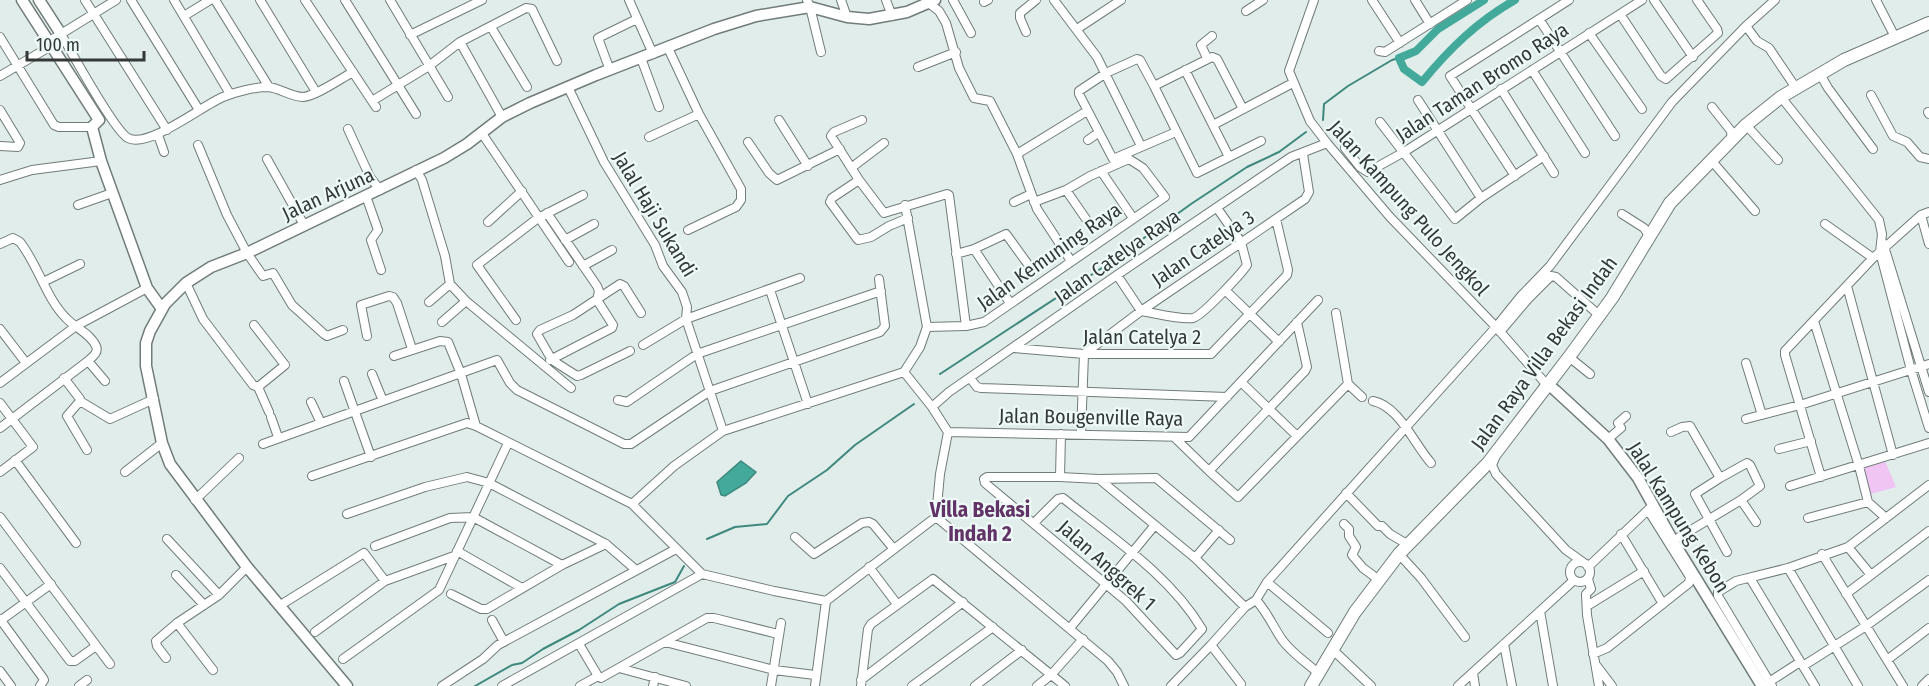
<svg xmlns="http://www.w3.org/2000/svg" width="1929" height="686" viewBox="0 0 1929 686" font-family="'Fira Sans Condensed',sans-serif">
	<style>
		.green { fill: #f0c5f3 }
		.water { fill: #43aa9b; stroke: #3e887d; stroke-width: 1.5 }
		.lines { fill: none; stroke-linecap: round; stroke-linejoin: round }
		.stream { stroke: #3e887d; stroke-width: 2 }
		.canal { stroke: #43aa9b; stroke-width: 8 }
		.minor-casing { stroke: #717c7a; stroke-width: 10 }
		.tertiary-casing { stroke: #717c7a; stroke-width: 13 }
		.secondary-casing { stroke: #717c7a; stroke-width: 14 }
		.minor { stroke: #fff; stroke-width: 8 }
		.tertiary { stroke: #fff; stroke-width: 10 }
		.secondary { stroke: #fff; stroke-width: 12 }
		.labels { text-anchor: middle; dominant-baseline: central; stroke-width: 4.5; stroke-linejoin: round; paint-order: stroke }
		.street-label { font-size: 20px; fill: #343938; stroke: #eefaf8 }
		.neighbourhood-label { font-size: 21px; font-weight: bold; fill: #623366; stroke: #eefaf8 }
	</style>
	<rect width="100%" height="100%" fill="#e0edea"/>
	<path class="green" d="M1885 461 1896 487 1871 494 1862 467Z"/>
	<path class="water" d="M741 461 756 472 746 483 725 496 721 495 717 482Z"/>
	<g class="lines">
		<path class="stream" d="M1323 120 1324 104 1348 86 1392 60 1399 58 1404 69 1413 76
			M940 374 1108 264 1191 204 1247 167 1279 152 1306 132
			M707 539 735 527 767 524 788 496 827 470 855 445 914 404
			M475 686 512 665 522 663 543 649 579 630 619 604 675 582 684 566"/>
		<path class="canal" d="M1484 0 1438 29 1416 51 1399 58 1404 69 1422 82C1450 48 1478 21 1515 0"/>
		<defs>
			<path id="minor" d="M85 0 167 130
				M131 0 199 110
				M174 0 230 94
				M215 0 269 87
				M260 0 316 92
				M305 0 376 107
				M345 0 416 114
				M390 0 448 97
				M629 0 653 54
				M807 0 810 7 821 52
				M841 0 847 17
				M886 0 892 16
				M953 0 971 33
				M1054 0 1097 57 1141 146
				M1314 0 1289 71 1310 121 1327 143 1390 217 1496 327 1547 385
				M1372 0 1400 43
				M1415 0 1430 24
				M1654 0 1693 57
				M1876 0 1895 37
				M926 1 939 11 946 23 959 68 974 98 990 101 1017 154 1037 209 1071 261
				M984 2 988 0
				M1246 11 1263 0
				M1620 14 1661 76 1666 79 1718 33 1717 29 1697 0
				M184 16 210 0
				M1539 19 1615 136
				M1746 26 1757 41 1769 48 1796 88
				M491 27 527 87
				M1077 29 1121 0
				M1026 32 1020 18V13L1036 0
				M1589 33 1642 109
				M61 34C72 53 114 130 128 138 148 149 203 105 223 97 235 92 255 87 268 87 280 88 291 97 303 97 316 96 340 79 353 72
				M410 35 482 0
				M0 37 54 125 59 127H92
				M48 42 116 0
				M460 42 502 117
				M668 48 699 114 741 189V200L736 207 688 230
				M1379 51 1385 52 1467 0
				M641 58 659 107
				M1207 58 1201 45 1212 36
				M918 67 956 52
				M608 70V65L598 38 637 19
				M1185 70 1229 157
				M1532 70 1585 153
				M1820 74 1828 88 1873 149
				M0 76 51 46
				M1154 86 1197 173 1261 141
				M568 87 604 162 655 245 663 266 682 292 687 307 686 319 723 431
				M1501 89 1554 173
				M1871 95 1893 136 1907 142 1920 157 1929 159
				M1781 97 1879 220 1882 234 1880 252 1911 370 1929 428
				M1418 100 1481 198
				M372 101 429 66 460 42 526 8 532 9 557 61
				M1712 107 1731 131 1732 140
				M0 110 20 143 18 147 0 146
				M1928 112 1929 114
				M779 120 808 166
				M862 120 834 132 831 136 859 180 884 213 947 194 949 195 966 326
				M1380 122 1455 219 1481 198 1544 156
				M1213 125 1289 85
				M1746 125 1778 160
				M348 129 370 177 380 190
				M481 132 569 262
				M1176 132 1113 159 1079 94V91L1106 73 1137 59 1140 60 1154 86 1212 57 1217 59 1243 109
				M158 135 164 152
				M649 137 699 114
				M1088 140 1098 133
				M748 142 769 173 777 180 840 149
				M198 145 227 215 247 253 263 276 273 273 292 305 324 334 327 336 343 330
				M1345 148 1360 167 1368 172 1404 152 1642 0
				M1017 154 1087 111
				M267 159 304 225
				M1711 160 1755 211
				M851 168 884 143
				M416 170 422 180 445 256 450 284 466 301 571 388
				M1101 171 1133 218
				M1515 176 1450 76 1569 0
				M0 180 32 170 101 161
				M859 180 832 198 830 202 858 240 871 237 889 226 908 218
				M1066 190 1086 219
				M366 196 378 230 371 240 381 270
				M1014 202 1031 194
				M78 205 112 193
				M905 205 927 327
				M547 213 597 286 599 291 597 300 613 325 612 328 550 360
				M1622 214 1644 228 1650 237
				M1921 215 1929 244
				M488 222 522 191
				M1825 224 1873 258
				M565 240 594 224
				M1883 243 1929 392
				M0 244 13 238 20 242C38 265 46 298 66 318 74 327 91 334 96 346 99 353 92 357 88 361L0 428
				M974 249 1010 303
				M956 254 974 249 1006 234 1027 263
				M583 266 612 250
				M1117 275 1141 311C1155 313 1180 320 1193 318 1202 316 1241 274 1247 265L1241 242 1217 208
				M43 282 80 264
				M186 283 203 319 253 385 258 387 285 365 254 325
				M1847 286 1893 455
				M770 290 808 404
				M1225 290 1279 342
				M429 302 450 284
				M1336 313 1348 384 1362 397
				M516 320 477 265 538 218 583 195
				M1814 321 1859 466 1868 502 1886 518
				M442 322 466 301
				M0 329 26 363
				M1500 332 1528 299 1551 276 1556 277 1600 316
				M367 336 361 305 389 296 393 297 397 303 412 349
				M643 345 686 319 800 278
				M1014 348 1084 354H1211L1287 275 1288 270 1276 219
				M630 351 581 375 577 376 552 360 537 334 540 330 573 315 620 284 624 286 641 313
				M394 356 440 341 448 342 461 374 476 426
				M1569 357 1590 374
				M88 361 105 381
				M1746 363 1762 415
				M904 372 932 407 948 432 940 474 936 517 826 601 774 591 702 574 632 504 674 466 723 431Z
				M904 372 920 347 927 327 966 326 984 322 1165 197 1143 168 1129 159 1090 176 1066 190 1034 202
				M372 374 383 401
				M64 378 80 399V401L67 416 87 450
				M970 378 977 387 981 388 1227 397
				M344 381 371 457
				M1241 382 1297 436
				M0 383 76 326 147 288
				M258 387 269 412
				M618 400 627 402 697 354 881 291
				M80 401 110 419 154 399
				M1373 401C1399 406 1414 444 1431 463
				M311 402 321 423
				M0 403 33 447 0 472
				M932 407 949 392 1117 275 1291 157 1327 143
				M271 417 278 437
				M1746 419 1800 405 1929 364
				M948 432 1189 437 1318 300
				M1671 432 1682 427 1690 426 1720 478 1747 463 1750 465 1760 486 1741 500 1673 541
				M1081 434 1084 354 1141 311 1305 199 1309 192 1303 154
				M1175 438 1209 471 1305 371 1307 367 1297 322
				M1608 439 1621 428 1618 423 1626 416
				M263 444 497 360 510 383 517 390 624 444H631L710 391 880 332 885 326 879 279
				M1779 449 1811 441
				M1495 458 1492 465 1496 474 1566 550 1587 565
				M15 460 76 543
				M1209 471 1238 497 1348 384
				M125 472 162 443
				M312 476 467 423 476 426 632 504
				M1060 477 1061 434
				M1821 477 1785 355V351L1873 258 1921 215 1929 212
				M1720 478 1695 494 1727 552
				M1099 479 1195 558 1245 607
				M1790 486 1929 443
				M1346 493 1378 526H1382L1390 534 1407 544
				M195 500 239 458
				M1741 500 1756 522
				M347 514 425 487 467 477 489 483 606 544 636 570
				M0 517 110 664
				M936 517 1108 661 1117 672 1124 686
				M1808 518 1868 502
				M1034 523 1058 499 1063 498C1111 537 1170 575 1202 629L1180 653 1176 655 1126 601 985 483 984 479 987 477H1060L1099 479 1156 478 1230 540
				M1344 524 1349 529V536L1356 547 1352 555 1363 568 1379 580
				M1621 534 1663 604
				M795 537 814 554 862 523 869 522 873 524 893 548
				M167 539 219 595
				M375 546 450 518 473 517 562 565
				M1848 547 1871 575
				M457 551 522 588
				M1399 554 1421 578 1465 637
				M1822 554 1903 686
				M1195 558 1219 530
				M1570 572a10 10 0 1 1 20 0a10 10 0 1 1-20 0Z
				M869 567 897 604
				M1588 567 1650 508
				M0 568 70 661H75L96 646
				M1788 568 1858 686
				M176 575 204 605
				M1750 578 1815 686
				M1588 579 1591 589 1586 594 1587 615 1599 686
				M1267 582 1328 633
				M451 594 481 609H487L562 565 606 544
				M1846 594 1929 531
				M1256 600C1268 613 1273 627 1283 641 1293 654 1307 663 1319 674
				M279 606 364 553 385 581
				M1587 606 1644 571
				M1540 611 1553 686
				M0 619 43 678 44 680 40 686
				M492 620 504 642
				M0 621 51 584
				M1070 628 1155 525
				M315 632 385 581 454 556
				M665 642 774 670 815 675
				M579 644 598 676 601 678 707 618H714L778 634
				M1504 644 1512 686
				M1211 645 1241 684
				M1333 650 1371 686
				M1593 654 1607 648 1689 583 1690 577 1648 510
				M166 658 157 646 156 641 177 623
				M343 659 439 590 508 443
				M1887 660 1929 628
				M1596 665 1612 686
				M1803 666 1866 626 1929 580
				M619 668 686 686
				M213 670 177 623 219 595 247 567
				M0 671 11 686
				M1473 673 1475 686
				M861 680 963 602
				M1769 682 1800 662
				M79 686 87 680
				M442 686 483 659 498 645 676 549
				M502 686 702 574
				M580 686 598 676
				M653 686 655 677
				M771 686 781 623
				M815 686 826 601
				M861 686 868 629 871 624 933 579 1065 686
				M912 686 993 627
				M975 686 1022 650
				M1037 686 1051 675 1083 639
				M1171 686 1211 645 1245 607 1256 600 1267 582 1496 327 1521 296 1550 266 1672 102 1746 26 1775 0
				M1458 686 1573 581
				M1772 686 1718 596V592L1736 581 1788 568 1848 547 1929 485
				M1922 686 1929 679"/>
			<path id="tertiary" d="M22 0 99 120 92 127 101 161 147 288 162 309
				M39 0 61 34
				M1545 387 1550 386 1556 391 1608 439 1638 478 1673 541 1762 686
				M347 686 247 567 170 464 162 443 146 366V343L150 331 165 304 186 283 211 267 247 253 444 158 467 144 502 117 530 103 596 75 714 29 756 16 810 7 847 17 869 19 907 12 935 0"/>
			<path id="secondary" d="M1311 686 1355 612 1399 554 1488 463 1569 357 1612 298 1670 203 1746 125 1781 97 1844 60 1929 23"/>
		</defs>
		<use href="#minor" class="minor-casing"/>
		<use href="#tertiary" class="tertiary-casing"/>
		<use href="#secondary" class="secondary-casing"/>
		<use href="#minor" class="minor"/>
		<use href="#tertiary" class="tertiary"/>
		<use href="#secondary" class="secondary"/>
	</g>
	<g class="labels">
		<g class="street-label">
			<text transform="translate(1482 82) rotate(-33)">Jalan Taman Bromo Raya</text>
			<text transform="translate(328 194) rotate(-25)">Jalan Arjuna</text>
			<text transform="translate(1409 208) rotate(48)">Jalan Kampung Pulo Jengkol</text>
			<text transform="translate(655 214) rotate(59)">Jalal Haji Sukandi</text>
			<text transform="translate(1203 248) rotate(-34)">Jalan Catelya 3</text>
			<text transform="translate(1049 256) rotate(-35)">Jalan Kemuning Raya</text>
			<text transform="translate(1117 256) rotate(-35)">Jalan Catelya Raya</text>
			<text x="1142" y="337">Jalan Catelya 2</text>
			<text transform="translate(1544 353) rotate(-54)">Jalan Raya Villa Bekasi Indah</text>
			<text transform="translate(1091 417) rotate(1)">Jalan Bougenville Raya</text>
			<text transform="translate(1679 517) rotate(58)">Jalal Kampung Kebon</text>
			<text transform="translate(1107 565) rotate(42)">Jalan Anggrek 1</text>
		</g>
		<g class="neighbourhood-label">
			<text x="980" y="510">Villa Bekasi<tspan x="980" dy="24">Indah 2</tspan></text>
		</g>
	</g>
	<path d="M27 51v9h117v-9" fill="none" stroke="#343938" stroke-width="3"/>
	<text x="36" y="51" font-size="18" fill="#343938" stroke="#eefaf8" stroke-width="4.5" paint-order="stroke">100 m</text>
</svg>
